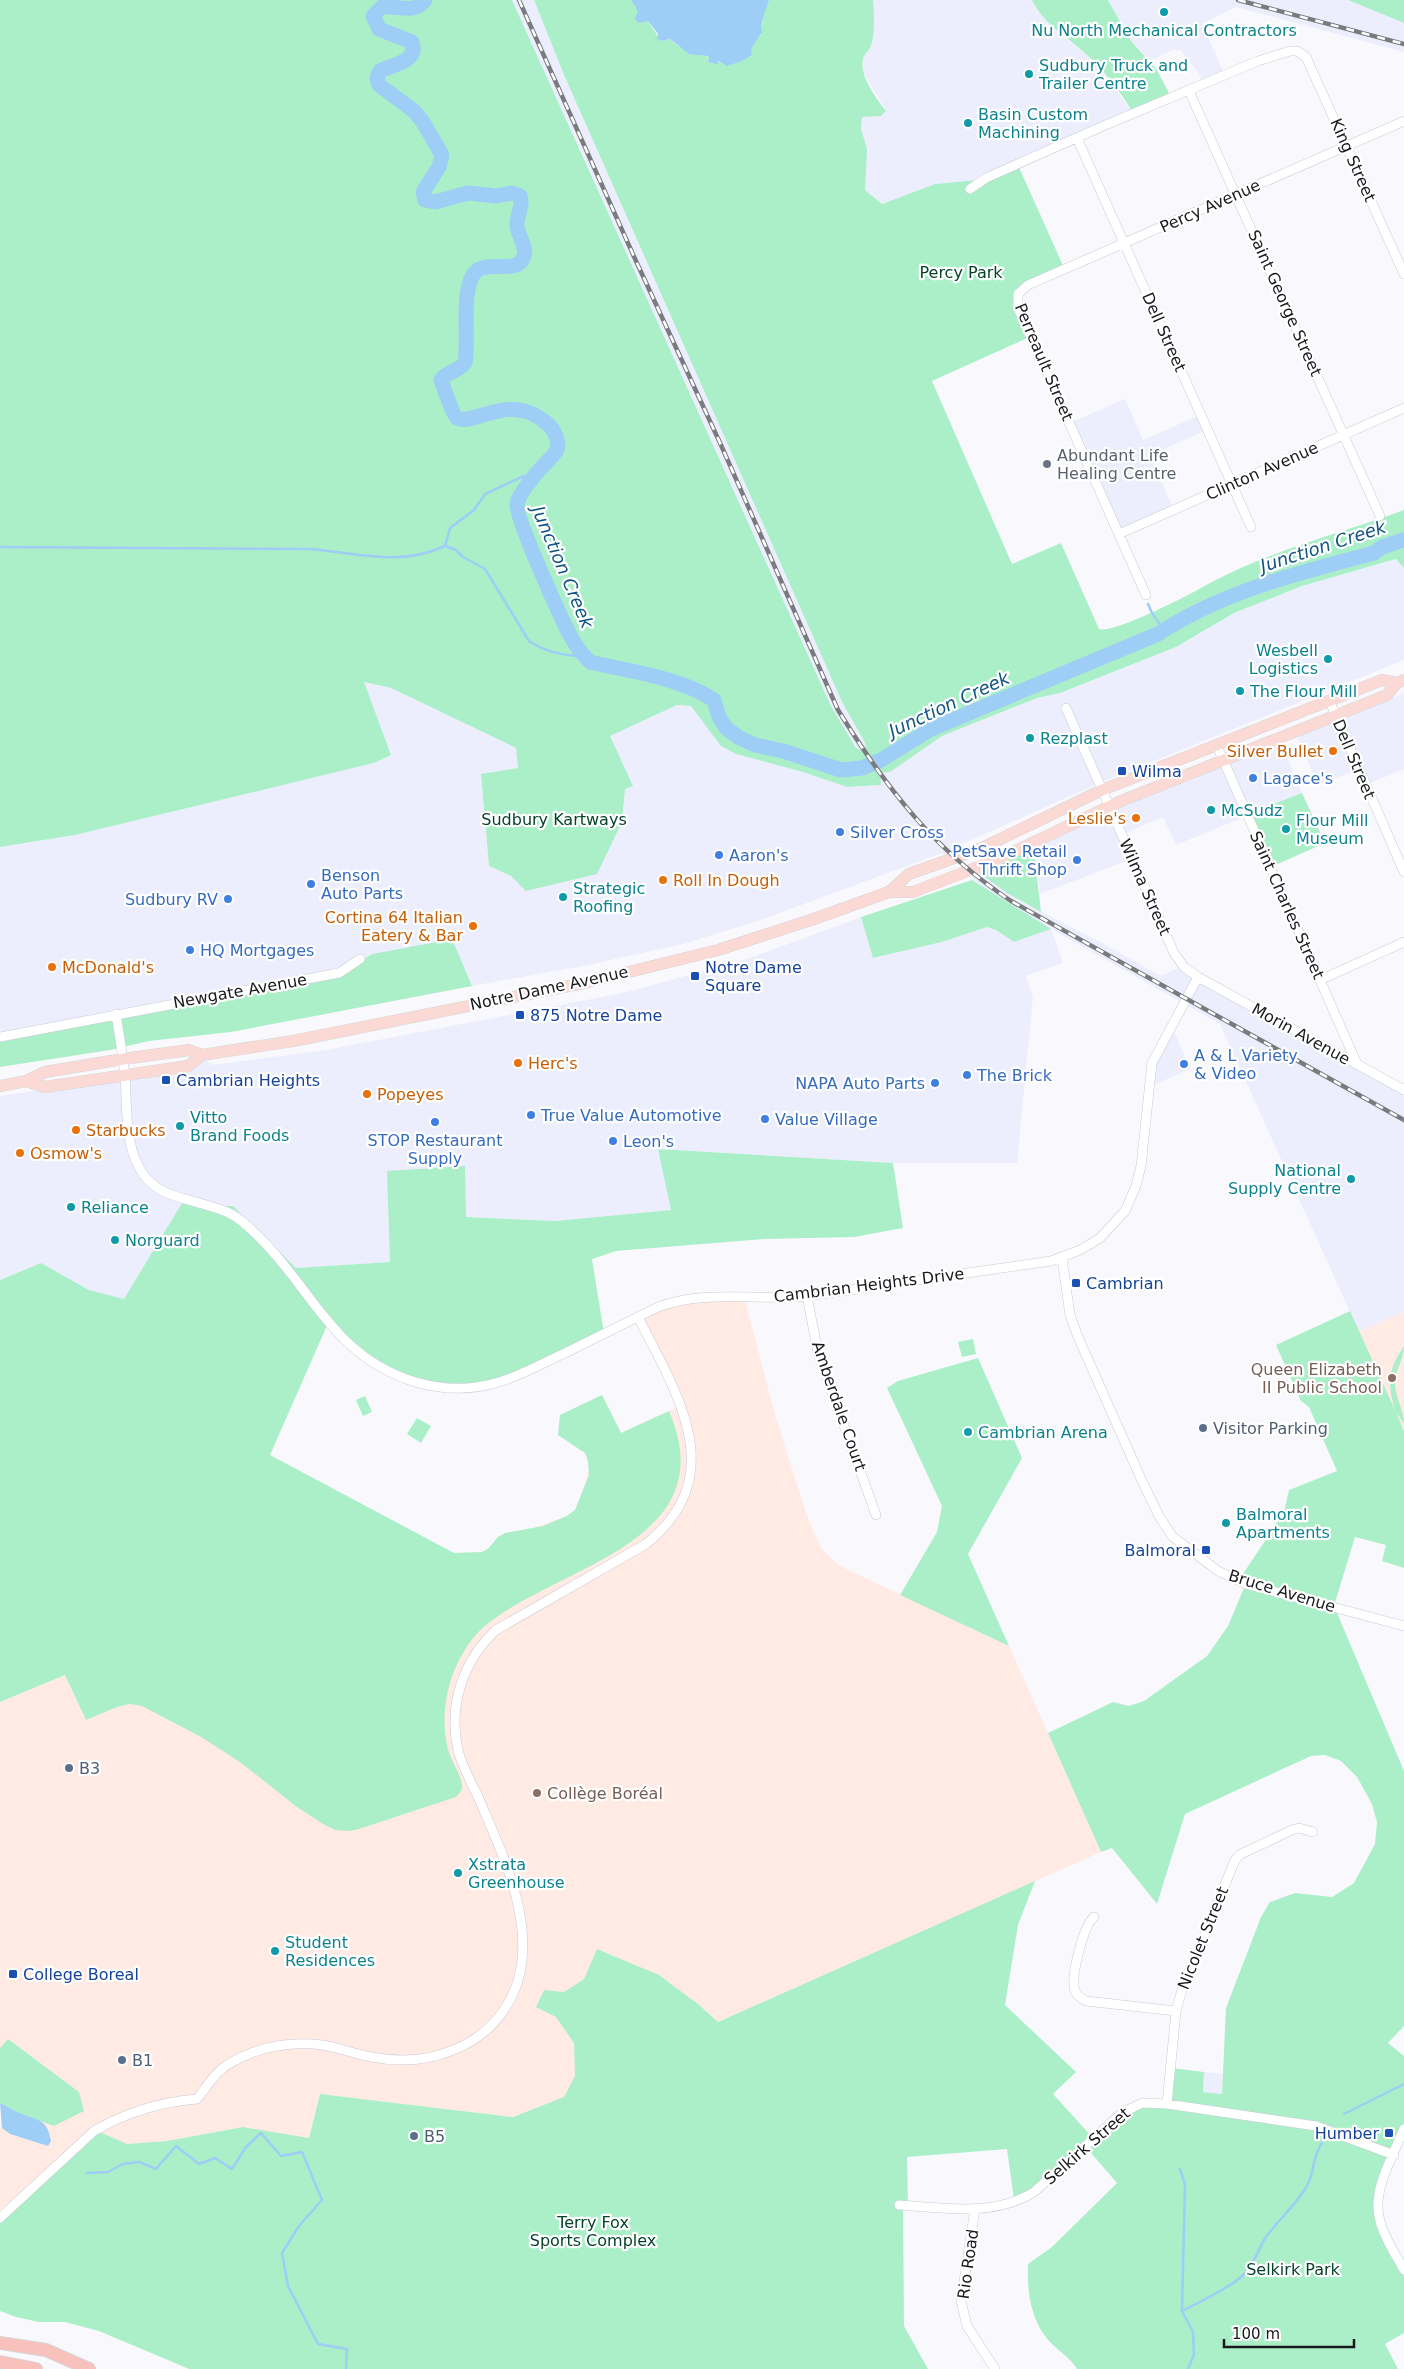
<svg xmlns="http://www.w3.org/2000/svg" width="1404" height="2369" viewBox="0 0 1404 2369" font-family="'DejaVu Sans',sans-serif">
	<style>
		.built { fill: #edeefd }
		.education { fill: #ffeae4 }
		.green { fill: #abefc9 }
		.water { fill: #9ecdf5 }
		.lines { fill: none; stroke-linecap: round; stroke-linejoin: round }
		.stream { stroke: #9ecdf5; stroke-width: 2.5 }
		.river { stroke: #9ecdf5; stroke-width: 15 }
		.minor-casing { stroke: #c9cad4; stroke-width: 10 }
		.major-casing { stroke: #d5d6d6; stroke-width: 12 }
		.highway-casing { stroke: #d5d6d6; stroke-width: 14 }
		.minor { stroke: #fff; stroke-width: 9 }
		.major { stroke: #fbdad6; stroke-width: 11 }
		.highway { stroke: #f8c1bb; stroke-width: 12 }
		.rail-casing { stroke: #7a7b7e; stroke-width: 4.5 }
		.rail { stroke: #fff; stroke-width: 2.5; stroke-dasharray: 8; stroke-linecap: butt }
		.culture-dot { fill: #0f9aa8; stroke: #fff; stroke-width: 2 }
		.worship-dot { fill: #6b7280; stroke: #fff; stroke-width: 2 }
		.food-dot { fill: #e8710a; stroke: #fff; stroke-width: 2 }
		.transit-dot { fill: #1a4fb4; stroke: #fff; stroke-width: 2 }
		.shop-dot { fill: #3f7fe0; stroke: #fff; stroke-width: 2 }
		.education-dot { fill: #8d6e63; stroke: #fff; stroke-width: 2 }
		.service-dot { fill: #5c6f8a; stroke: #fff; stroke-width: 2 }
		.labels { text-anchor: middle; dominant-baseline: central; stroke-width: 4.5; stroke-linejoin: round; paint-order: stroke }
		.culture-label { font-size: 16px; fill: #0d838f; stroke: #fff; text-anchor: start }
		.street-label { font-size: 16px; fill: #18191c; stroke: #fff }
		.park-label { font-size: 16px; fill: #05432a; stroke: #fff }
		.worship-label { font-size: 16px; fill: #5b616d; stroke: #fff; text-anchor: start }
		.food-label { font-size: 16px; fill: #c56008; stroke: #fff; text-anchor: start }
		.transit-label { font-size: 16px; fill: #164399; stroke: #fff; text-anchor: start }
		.shop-label { font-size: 16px; fill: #366cbe; stroke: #fff; text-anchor: start }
		.education-label { font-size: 16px; fill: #785e54; stroke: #fff; text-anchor: end }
		.service-label { font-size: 16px; fill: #4e5e75; stroke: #fff; text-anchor: start }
		.water-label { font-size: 18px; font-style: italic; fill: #115483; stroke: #fff }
	</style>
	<rect width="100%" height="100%" fill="#f9f9fd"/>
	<path class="built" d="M512 0H534L564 75 842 702 865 743 866 753 856 748 831 706Z
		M873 0H1032L1036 8 1065 38 1086 54 1105 75 1133 113 987 179 935 184 882 204 865 190 861 129 862 117 881 116 886 111 863 72V59L872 44Z
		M1108 0H1348L1404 23V52L1236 7 1202 24 1225 75 1204 84 1197 71 1181 50H1172L1150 61 1131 41Z
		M1125 399 1143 440 1200 415 1207 430 1150 455 1174 510 1120 534 1070 423Z
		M1397 559 1404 568V660L1100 783 955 847 961 855 949 860 942 853 755 922 683 944 588 965 472 986 451 939 372 954 349 968 0 1038V847L75 835 374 763 391 755 363 682 391 688 516 748 518 768 481 774 489 866 511 876 520 884 622 822 625 789 609 736 677 705 691 706 736 754 803 772 847 787 880 785V773L942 736 1037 698 1060 693 1176 647 1234 613 1302 586Z
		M1404 693V769L1366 785 1359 769 1318 785 1297 736Z
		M1281 742 1302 793 1176 845 1163 817 1123 834 1134 858 1040 894 1033 843 1097 813Z
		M974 869 1020 901 1106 945 1161 976 1183 966 1404 1089V1312L1359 1332 1220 1024 1051 929 1063 963 1026 976 1033 997 1017 1163H893L659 1149 671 1210 555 1221 466 1217 388 1171 391 1262 296 1268 233 1206H212L185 1198 124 1299 89 1290 41 1263 0 1280V1096L188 1066 202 1055 211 1065 326 1050 623 993 744 960 861 917 874 958 942 942 987 927 996 930 1014 942 1050 929 972 880Z
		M1172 1026 1190 1069 1149 1087 1150 1073Z
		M1204 2072 1224 2074 1223 2094 1203 2092Z"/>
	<path class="education" d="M744 1297 776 1418 807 1516 821 1548 838 1565 1009 1646 1101 1852 718 2022 698 2004 659 1975 597 1949 584 1979 564 1992 544 1990 536 2007 556 2017 574 2043 575 2076 564 2097 513 2117 320 2094 309 2138 243 2127 167 2141 127 2144 95 2131 0 2218V2126L10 2134 48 2146 49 2133 40 2119 19 2113 0 2103V1702L65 1675 85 1718 454 1553 482 1552 488 1549 498 1537 505 1533 528 1530 567 1516 575 1510 580 1499 590 1467 585 1453 558 1435 560 1415 602 1395 621 1433 682 1405 638 1316 657 1307Z
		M1404 1312V1431L1359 1332Z"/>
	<path class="green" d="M0 0H512L831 706 856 748 866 753 865 743 842 702 564 75 534 0H631L639 11 637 16 648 21 661 41 670 39C680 50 695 53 709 57L708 62C724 61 737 65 752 55L750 49 761 34 764 8 769 0H873C874 15 875 28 872 42 871 49 865 53 863 59 859 76 877 99 886 111L881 116 862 117 861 129 867 149 865 190 882 204 935 184 987 179 1018 165 1065 270 1028 286 1017 300 1032 336 932 381 1012 564 1061 543 1099 629C1113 634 1185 597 1201 588 1264 552 1336 535 1404 510V568L1396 559 1302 586 1234 613 1176 647 1060 693 1037 698 942 736 890 772 880 773 881 785 847 787 803 772 736 754 721 746 691 706 677 705 610 736 633 786 625 789 622 822 597 874 526 891 511 876 489 866 481 774 518 768 516 748 391 688 364 682 391 755 374 763 75 835 0 847Z
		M1032 0H1108L1131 41 1157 70 1171 97 1133 113C1121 92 1105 72 1087 55 1069 38 1043 24 1032 0Z
		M1348 0H1404V23Z
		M1302 793 1325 843 1271 867 1248 814Z
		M1033 843 1041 912 1007 893 974 869Z
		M972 880 1051 929 1014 942 996 930 987 927 942 942 873 958 861 917Z
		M452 939 472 986 231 1032 149 1041 110 1050 0 1067V1038L339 974 372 954Z
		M658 1149 893 1163 903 1228 854 1237 765 1239 616 1251 592 1259 604 1333 499 1382 445 1387 380 1367 329 1321 270 1455 454 1553 482 1552 488 1549 498 1537 505 1533 543 1526 567 1516 575 1510 589 1475 588 1461 585 1453 558 1435 560 1415 602 1395 621 1433 669 1411C726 1543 559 1565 486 1625 453 1653 437 1707 448 1749 451 1761 460 1773 462 1784 463 1790 460 1793 456 1797L359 1829 349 1831 335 1830 323 1824 297 1807 240 1762 201 1737 142 1706 130 1704 117 1707 86 1720 65 1675 0 1702V1280L41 1263 89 1290 124 1299 185 1198 212 1206H233L296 1268 390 1262 387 1171 465 1166 466 1217 555 1221 671 1210Z
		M1350 1311 1395 1410C1387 1382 1388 1370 1404 1346 1404 1360 1394 1371 1395 1385 1396 1399 1404 1410 1404 1424L1396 1412 1404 1431V1568L1382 1561 1386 1545 1355 1537 1334 1606 1404 1771V2026L1388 2043 1404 2056V2132L1384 2178 1380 2221 1404 2269V2333L1385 2344 1398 2369H1077C1071 2358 1058 2351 1049 2341 1030 2319 1027 2291 1028 2264L1052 2247 1117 2183 1085 2146 1033 2192 1014 2200 1007 2149 907 2157 908 2205H903L904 2326 928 2369H189L99 2331 65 2322H39L16 2317 0 2311V2218L95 2130 127 2144 167 2141 243 2127 309 2138 320 2094 513 2117 564 2097 575 2076 574 2043 556 2017 536 2007 544 1990 564 1992 584 1979 597 1949 659 1975 698 2004 718 2022 1035 1881 1018 1925 1005 2005 1076 2072 1053 2094 1093 2138 1128 2108 1168 2103 1171 2068 1204 2072 1203 2092 1222 2094 1226 2008 1261 1917 1270 1902 1295 1893 1332 1897 1354 1883 1375 1844 1377 1822 1372 1804 1357 1777 1341 1761 1325 1755 1311 1756 1185 1814 1157 1904 1112 1848 1101 1852 1048 1733 1113 1702 1129 1706 1144 1701 1207 1656 1228 1626 1246 1583 1239 1580 1284 1512 1289 1490 1337 1471 1309 1407 1301 1401 1276 1345Z
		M973 1339 976 1354 962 1357 958 1342Z
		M978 1358 1022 1458 968 1554 1009 1646 900 1595 937 1532 942 1506 887 1388 898 1381Z
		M365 1396 372 1412 363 1416 356 1400Z
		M417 1418 431 1426 421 1443 407 1434Z
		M8 2039 79 2092 84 2111 54 2126 19 2113 0 2103V2048Z"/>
	<path class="water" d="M631 0H769C766 10 760 21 762 32L751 49 752 55 742 61 727 66 719 61 717 64 708 62 709 57 707 56 689 54 670 39 661 41 657 39 658 34 648 21 638 23 635 18 638 11Z
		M0 2103C7 2106 14 2111 22 2114 40 2121 47 2119 51 2141L48 2146 10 2134 2 2128Z"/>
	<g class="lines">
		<path class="stream" d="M445 546 456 550 463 557 485 569 529 641C545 652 565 656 584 656
			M0 547 310 549C357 553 400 567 445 546L450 528 474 510 485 494 524 476H536
			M1148 604 1152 613 1164 630
			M1344 2114 1404 2084
			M1180 2169 1185 2184 1182 2311 1193 2332 1194 2354 1188 2369
			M87 2173 108 2172 123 2164 139 2162 156 2169 176 2146 199 2164 215 2158 232 2169 246 2147 261 2133 281 2156 302 2152 322 2200 299 2226 282 2253 288 2286 318 2344 347 2349 346 2369
			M1182 2311C1198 2303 1231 2287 1242 2276 1254 2266 1258 2249 1266 2237 1279 2219 1296 2205 1307 2186 1315 2171 1312 2156 1322 2143"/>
		<path class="river" d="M425 0C413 15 398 5 382 7L373 16 379 29 412 42C419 62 393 64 380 71L377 78 379 85 414 111 423 122 442 155 439 167 423 192 425 200 435 202 468 193 496 196 512 193 520 196C524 206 516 216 517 226 518 236 527 246 524 256 518 277 483 257 473 275 461 295 469 339 465 363 458 372 447 371 441 380 444 388 452 414 457 418 472 426 506 396 538 417 544 421 551 425 554 432 563 449 555 453 545 464 537 472 518 494 517 504 515 517 561 618 570 635 575 645 582 654 590 662 632 672 678 677 714 700L719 717 726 728 738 737 755 745 783 751 841 770 862 768 881 760 931 729 1158 634C1223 591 1299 573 1374 553L1382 547 1404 540"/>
		<defs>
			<path id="minor" d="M1189 91 1380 516
				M1077 138 1251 527
				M970 189 986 178 1101 127 1258 61 1290 51H1297L1306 57 1404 274
				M1119 534 1404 408
				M1146 595 1018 308V294L1028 285 1404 121
				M1329 700 1404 872
				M1066 708 1174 953 1184 967 1198 977 1404 1090
				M1217 746 1357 1064
				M1320 980 1404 942
				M116 1014C119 1034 123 1055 125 1076 128 1116 122 1174 167 1193 187 1201 208 1204 227 1212 239 1217 251 1229 260 1238 292 1269 314 1310 345 1340 386 1380 444 1399 499 1382 523 1375 545 1362 567 1352 597 1337 628 1322 658 1307 705 1289 758 1301 807 1296L1051 1261 1080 1250 1100 1238 1125 1211 1136 1186 1141 1166 1152 1063 1198 977
				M0 1037 339 973 360 959
				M1062 1258 1070 1315 1078 1337 1142 1481 1159 1516 1172 1536 1218 1571 1246 1584 1404 1626
				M807 1296 818 1353 876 1515
				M1094 1917C1083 1927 1070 1977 1075 1991 1077 1996 1082 1999 1086 2001L1176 2011
				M1167 2104 1176 2011 1182 1990 1235 1860 1241 1854 1292 1830 1299 1828 1313 1832
				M1404 2129C1393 2156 1371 2191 1380 2221 1384 2238 1396 2255 1404 2270
				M899 2205C944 2208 994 2217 1034 2192L1122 2113 1142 2103 1167 2104 1316 2126 1394 2155
				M975 2209 961 2301 967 2326 995 2369
				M0 2218 94 2131C127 2112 159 2102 197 2099 206 2088 214 2073 227 2065 253 2049 282 2042 313 2044 334 2045 352 2054 372 2057 427 2068 488 2048 513 1994 541 1933 503 1855 479 1799 472 1783 462 1767 458 1750 448 1705 463 1661 496 1630L646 1544C732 1475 676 1393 638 1317"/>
			<path id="major" d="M889 892 909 874 982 848 1102 790 1382 680 1397 683
				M26 1081 45 1087 188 1066 202 1055 293 1041 584 983 718 950 811 920 889 892H913L996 860 1121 801 1387 695 1397 683 1404 680
				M0 1086 26 1081 45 1072 123 1059 189 1050 202 1055"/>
			<path id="highway" d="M0 2343 46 2350 89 2369
				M0 2362 36 2369"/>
		</defs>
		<use href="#minor" class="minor-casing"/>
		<use href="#major" class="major-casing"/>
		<use href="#highway" class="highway-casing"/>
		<use href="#minor" class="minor"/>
		<use href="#major" class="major"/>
		<use href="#highway" class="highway"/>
		<defs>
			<path id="rail" d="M519 0 636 261 721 445 838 710C887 789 933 849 1011 901L1404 1120
				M1238 0 1404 44"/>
		</defs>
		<use href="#rail" class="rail-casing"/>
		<use href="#rail" class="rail"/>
	</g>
	<g class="culture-dot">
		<circle cx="1164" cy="12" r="5"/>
		<circle cx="1029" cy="74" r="5"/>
		<circle cx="968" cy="123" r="5"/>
		<circle cx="1328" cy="659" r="5"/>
		<circle cx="1240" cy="691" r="5"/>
		<circle cx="1030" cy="738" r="5"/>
		<circle cx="1211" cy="810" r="5"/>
		<circle cx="1286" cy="829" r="5"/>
		<circle cx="563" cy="897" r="5"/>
		<circle cx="180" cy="1126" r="5"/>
		<circle cx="1351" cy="1179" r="5"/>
		<circle cx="71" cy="1207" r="5"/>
		<circle cx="115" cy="1240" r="5"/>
		<circle cx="968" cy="1432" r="5"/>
		<circle cx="1226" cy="1523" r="5"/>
		<circle cx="458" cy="1873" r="5"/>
		<circle cx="275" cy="1951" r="5"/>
	</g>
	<circle class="worship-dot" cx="1047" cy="464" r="5"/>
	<g class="food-dot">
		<circle cx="1333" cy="751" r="5"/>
		<circle cx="1136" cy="818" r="5"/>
		<circle cx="663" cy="880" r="5"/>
		<circle cx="473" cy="926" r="5"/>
		<circle cx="52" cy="967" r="5"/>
		<circle cx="518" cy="1063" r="5"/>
		<circle cx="367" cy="1094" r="5"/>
		<circle cx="76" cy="1130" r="5"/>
		<circle cx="20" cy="1153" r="5"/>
	</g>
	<g class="transit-dot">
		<rect x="1117" y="766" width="10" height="10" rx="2.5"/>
		<rect x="690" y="971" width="10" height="10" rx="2.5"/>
		<rect x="515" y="1010" width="10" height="10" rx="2.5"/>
		<rect x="161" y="1075" width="10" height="10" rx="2.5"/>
		<rect x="1071" y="1278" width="10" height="10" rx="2.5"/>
		<rect x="1201" y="1545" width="10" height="10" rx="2.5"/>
		<rect x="8" y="1969" width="10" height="10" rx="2.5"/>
		<rect x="1384" y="2128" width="10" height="10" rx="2.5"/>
	</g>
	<g class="shop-dot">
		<circle cx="1253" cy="778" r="5"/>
		<circle cx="840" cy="832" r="5"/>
		<circle cx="719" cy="855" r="5"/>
		<circle cx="1077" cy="860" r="5"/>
		<circle cx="311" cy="884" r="5"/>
		<circle cx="228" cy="899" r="5"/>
		<circle cx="190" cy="950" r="5"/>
		<circle cx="1184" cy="1064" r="5"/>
		<circle cx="967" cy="1075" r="5"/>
		<circle cx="935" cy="1083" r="5"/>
		<circle cx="531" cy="1115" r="5"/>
		<circle cx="765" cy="1119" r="5"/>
		<circle cx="435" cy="1122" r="5"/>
		<circle cx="613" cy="1141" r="5"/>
	</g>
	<g class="education-dot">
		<circle cx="1392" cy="1378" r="5"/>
		<circle cx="537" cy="1793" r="5"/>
	</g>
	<g class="service-dot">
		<circle cx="1203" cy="1428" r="5"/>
		<circle cx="69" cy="1768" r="5"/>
		<circle cx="122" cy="2060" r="5"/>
		<circle cx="414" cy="2136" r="5"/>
	</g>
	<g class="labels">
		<g class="culture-label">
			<text x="1164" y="30" text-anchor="middle">Nu North Mechanical Contractors</text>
			<text x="1039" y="65">Sudbury Truck and<tspan x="1039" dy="18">Trailer Centre</tspan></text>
			<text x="978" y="114">Basin Custom<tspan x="978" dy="18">Machining</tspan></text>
			<text x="1318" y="650" text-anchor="end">Wesbell<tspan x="1318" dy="18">Logistics</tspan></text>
			<text x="1250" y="691">The Flour Mill</text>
			<text x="1040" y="738">Rezplast</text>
			<text x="1221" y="810">McSudz</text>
			<text x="1296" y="820">Flour Mill<tspan x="1296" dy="18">Museum</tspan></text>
			<text x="573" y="888">Strategic<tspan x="573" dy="18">Roofing</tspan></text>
			<text x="190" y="1117">Vitto<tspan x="190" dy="18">Brand Foods</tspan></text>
			<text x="1341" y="1170" text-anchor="end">National<tspan x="1341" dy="18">Supply Centre</tspan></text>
			<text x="81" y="1207">Reliance</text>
			<text x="125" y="1240">Norguard</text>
			<text x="978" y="1432">Cambrian Arena</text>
			<text x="1236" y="1514">Balmoral<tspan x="1236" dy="18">Apartments</tspan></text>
			<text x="468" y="1864">Xstrata<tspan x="468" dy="18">Greenhouse</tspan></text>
			<text x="285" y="1942">Student<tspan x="285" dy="18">Residences</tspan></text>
		</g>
		<g class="street-label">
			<text transform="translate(1353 160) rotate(66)">King Street</text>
			<text transform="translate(1210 206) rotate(-24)">Percy Avenue</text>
			<text transform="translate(1285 303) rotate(66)">Saint George Street</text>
			<text transform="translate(1164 332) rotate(66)">Dell Street</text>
			<text transform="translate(1044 362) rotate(67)">Perreault Street</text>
			<text transform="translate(1262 471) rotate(-24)">Clinton Avenue</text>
			<text transform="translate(1354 759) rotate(67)">Dell Street</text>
			<text transform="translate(1145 887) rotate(66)">Wilma Street</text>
			<text transform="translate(1287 905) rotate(66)">Saint Charles Street</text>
			<text transform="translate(549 988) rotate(-12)">Notre Dame Avenue</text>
			<text transform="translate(240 991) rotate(-10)">Newgate Avenue</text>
			<text transform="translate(1301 1034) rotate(29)">Morin Avenue</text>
			<text transform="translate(869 1285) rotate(-7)">Cambrian Heights Drive</text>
			<text transform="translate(839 1406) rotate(71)">Amberdale Court</text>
			<text transform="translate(1282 1591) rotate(17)">Bruce Avenue</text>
			<text transform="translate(1203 1938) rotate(-68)">Nicolet Street</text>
			<text transform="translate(1087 2146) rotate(-41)">Selkirk Street</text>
			<text transform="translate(968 2264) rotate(-82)">Rio Road</text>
		</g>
		<g class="park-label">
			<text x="961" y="272">Percy Park</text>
			<text x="554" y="819">Sudbury Kartways</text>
			<text x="593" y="2222">Terry Fox<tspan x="593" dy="18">Sports Complex</tspan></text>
			<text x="1293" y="2269">Selkirk Park</text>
		</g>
		<g class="worship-label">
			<text x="1057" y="455">Abundant Life<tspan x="1057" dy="18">Healing Centre</tspan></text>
		</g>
		<g class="food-label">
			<text x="1323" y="751" text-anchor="end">Silver Bullet</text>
			<text x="1126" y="818" text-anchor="end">Leslie's</text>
			<text x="673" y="880">Roll In Dough</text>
			<text x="463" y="917" text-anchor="end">Cortina 64 Italian<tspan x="463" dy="18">Eatery &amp; Bar</tspan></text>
			<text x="62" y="967">McDonald's</text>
			<text x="528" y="1063">Herc's</text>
			<text x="377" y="1094">Popeyes</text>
			<text x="86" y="1130">Starbucks</text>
			<text x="30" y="1153">Osmow's</text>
		</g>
		<g class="transit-label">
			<text x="1132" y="771">Wilma</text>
			<text x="705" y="967">Notre Dame<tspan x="705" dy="18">Square</tspan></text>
			<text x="530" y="1015">875 Notre Dame</text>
			<text x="176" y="1080">Cambrian Heights</text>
			<text x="1086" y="1283">Cambrian</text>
			<text x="1196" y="1550" text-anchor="end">Balmoral</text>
			<text x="23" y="1974">College Boreal</text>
			<text x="1379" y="2133" text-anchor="end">Humber</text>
		</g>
		<g class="shop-label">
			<text x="1263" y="778">Lagace's</text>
			<text x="850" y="832">Silver Cross</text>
			<text x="1067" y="851" text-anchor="end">PetSave Retail<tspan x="1067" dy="18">Thrift Shop</tspan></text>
			<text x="729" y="855">Aaron's</text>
			<text x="321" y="875">Benson<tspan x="321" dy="18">Auto Parts</tspan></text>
			<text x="218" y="899" text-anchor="end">Sudbury RV</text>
			<text x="200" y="950">HQ Mortgages</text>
			<text x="1194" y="1055">A &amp; L Variety<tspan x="1194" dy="18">&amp; Video</tspan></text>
			<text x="977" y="1075">The Brick</text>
			<text x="925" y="1083" text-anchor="end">NAPA Auto Parts</text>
			<text x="541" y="1115">True Value Automotive</text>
			<text x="775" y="1119">Value Village</text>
			<text x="435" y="1140" text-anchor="middle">STOP Restaurant<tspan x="435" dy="18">Supply</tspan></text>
			<text x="623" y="1141">Leon's</text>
		</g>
		<g class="education-label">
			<text x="1382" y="1369">Queen Elizabeth<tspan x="1382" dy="18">II Public School</tspan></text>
			<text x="547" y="1793" text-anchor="start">Collège Boréal</text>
		</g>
		<g class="service-label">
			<text x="1213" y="1428">Visitor Parking</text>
			<text x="79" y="1768">B3</text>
			<text x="132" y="2060">B1</text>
			<text x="424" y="2136">B5</text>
		</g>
		<g class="water-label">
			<text transform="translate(1323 546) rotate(-18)">Junction Creek</text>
			<text transform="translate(563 567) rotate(67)">Junction Creek</text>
			<text transform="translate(949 704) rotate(-25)">Junction Creek</text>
		</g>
	</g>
	<path d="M1224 2339v8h130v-8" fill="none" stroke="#18191c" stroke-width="2.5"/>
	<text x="1232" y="2339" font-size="15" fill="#18191c" stroke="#ffffff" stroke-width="4" paint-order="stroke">100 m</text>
</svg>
